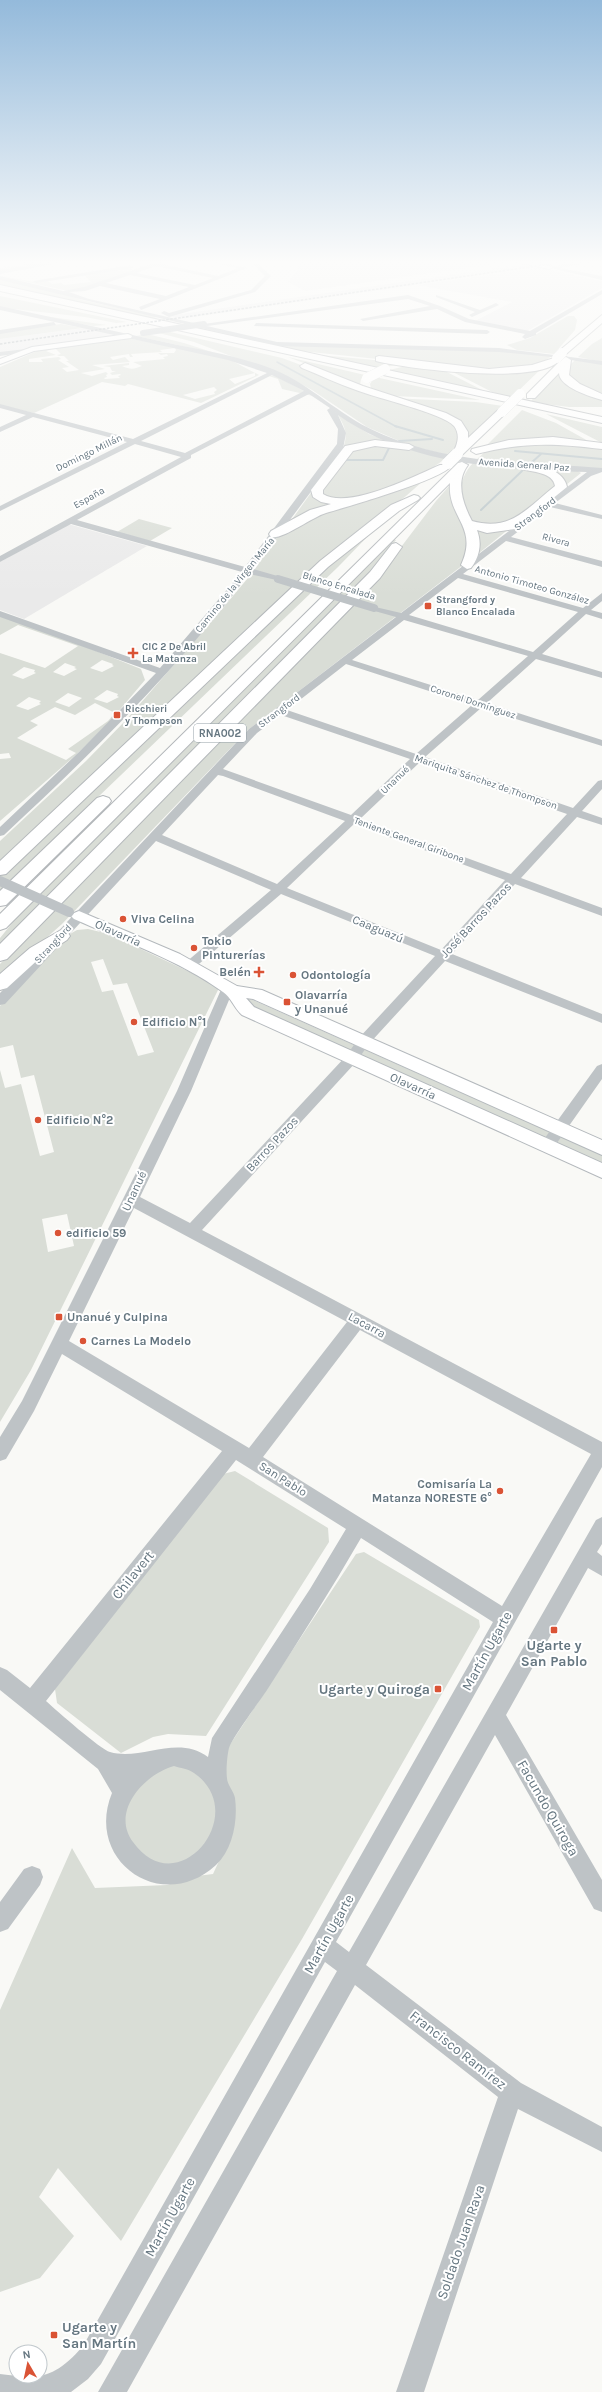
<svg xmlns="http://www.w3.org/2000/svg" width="602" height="2392" viewBox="0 0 602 2392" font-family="Karla,sans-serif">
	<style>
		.built { fill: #eaeaea }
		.green { fill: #d9ddd6; fill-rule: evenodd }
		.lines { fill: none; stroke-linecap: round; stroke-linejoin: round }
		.stream-far1 { stroke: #b7c3c7; stroke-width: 1.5 }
		.stream { stroke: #b7c3c7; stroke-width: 2 }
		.major-casing { stroke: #b4b9bd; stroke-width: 2 }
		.highway-casing { stroke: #b4b8bb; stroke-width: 2 }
		.minor { fill: #bec3c6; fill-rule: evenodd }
		.major { fill: #fff; fill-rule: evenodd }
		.highway { fill: #fff; fill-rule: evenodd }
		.rail { stroke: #a0a8ad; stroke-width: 1.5; stroke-dasharray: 2.5 1.5; stroke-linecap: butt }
		.highway-bridge-far1-casing { stroke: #b4b8bb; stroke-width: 10; stroke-linecap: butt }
		.highway-bridge-casing { stroke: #b4b8bb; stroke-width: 13; stroke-linecap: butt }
		.minor-bridge-far2 { stroke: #bec3c6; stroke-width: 6 }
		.minor-bridge-far1 { stroke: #bec3c6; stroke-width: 8 }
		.minor-bridge { stroke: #bec3c6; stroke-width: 10 }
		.highway-bridge-far1 { stroke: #fff; stroke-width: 10 }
		.highway-bridge { stroke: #fff; stroke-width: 12 }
		.poi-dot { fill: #da5335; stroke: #fff; stroke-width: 1.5 }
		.labels { text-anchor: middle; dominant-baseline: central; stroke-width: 4; stroke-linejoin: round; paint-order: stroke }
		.far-street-label { font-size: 10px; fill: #657680; stroke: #fff }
		.far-poi-label { font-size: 10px; font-weight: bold; fill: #657680; stroke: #fff; text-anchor: start }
		.shield { fill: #fff; stroke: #939fa6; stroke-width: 1 }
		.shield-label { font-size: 11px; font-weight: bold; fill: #657680 }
		.poi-label { font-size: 12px; font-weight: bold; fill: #657680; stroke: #fff; text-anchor: start }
		.street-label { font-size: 12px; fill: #657680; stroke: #fff }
		.near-street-label { font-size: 14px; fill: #657680; stroke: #fff }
		.near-poi-label { font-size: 14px; font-weight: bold; fill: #657680; stroke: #fff }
	</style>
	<rect width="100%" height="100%" fill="#f9f9f6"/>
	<path class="built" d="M298 261H501L509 262 305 291 288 282 297 271Z
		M526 264 538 267 180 319 168 316Z
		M539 268 602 281V288L527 331 475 321 512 302 417 285Z
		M84 328 117 335 0 354V339Z
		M68 524 147 546 24 619 0 610V562Z"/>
	<path class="green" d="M20 261H59L0 271V268L24 265Z
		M130 268 132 270 78 290 68 291 0 276 35 282 48 281 52 284 61 283 64 285 91 282 83 274Z
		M0 278 47 289 82 300 158 317 147 319 0 285Z
		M0 296 127 322 116 323 85 317 5 308 0 307Z
		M23 313 107 325 93 326Z
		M568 316H574L577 320 575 330 554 354 517 350 507 345 530 338Z
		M61 324 83 328 0 339V333Z
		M200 326 265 343 485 350 552 356 538 365 492 371 301 351 189 328Z
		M166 331 282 358 440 416 458 427 459 443 448 455 411 446 367 427 312 390 292 379 194 342 155 332Z
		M147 334 184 343 215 353 136 336Z
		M128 338 227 358 259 375 201 403 128 384 125 386 102 382 34 413 0 405V367L37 351ZM55 348 61 354 57 355 59 356H64L69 361H66L79 370 67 372 62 368 69 367 58 360 61 359 59 357 41 359 43 362H29V359L56 355 46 351ZM175 348 176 350 174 353H158L161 355 167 354 168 356 163 357 165 359 133 362 142 366C134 369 131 370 122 366L129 365V363L103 366 110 367 112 371H116L110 373 112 375 120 374 121 375 118 376 120 378 105 379 104 378 107 377 106 375 108 374 106 372 92 376 81 373 105 369 92 365 130 362 125 357 113 360 110 357 129 354 130 357H133L131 354 162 352 160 350ZM255 373V376L235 384 229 379ZM214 387 217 390 214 392 215 394 195 399 183 395Z
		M602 338V362L578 357 592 344Z
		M298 353 407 363 375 369Z
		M288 357 365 375 361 379 360 385Z
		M576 359 602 364V396L566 377 570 365Z
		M406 366 441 369 490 394 385 371Z
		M443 367 464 371 542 368 511 398 492 392Z
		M560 370 561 376 602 399V407H569L530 402Z
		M274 375 313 396 282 389 278 379 269 376Z
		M375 377 480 400 394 396 371 388 370 384Z
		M391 398 476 402 503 406 465 443 463 426Z
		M522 410 556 423 590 442C555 439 521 435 486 446Z
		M337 413 369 434 392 443 366 442 343 448C349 433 344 426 337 413Z
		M546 414 602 427V443Z
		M521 441 602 448V469L476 460 487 450Z
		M365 445 406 448 445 458C429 475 364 501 340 500 334 500 328 497 322 496V486L348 451Z
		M473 463 523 468 553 477 556 488 508 524 501 527 473 522C458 503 456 481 473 463Z
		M542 469 578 471 581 473 566 485Z
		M431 474 406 496 357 533 0 865V841L86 761 126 720 217 615 253 572 279 534 295 523Z
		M456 478 472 539 463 565 248 730 62 924 0 979V964L379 576 436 501Z
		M313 490 338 504 290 522Z
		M139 519 172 528 150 541 117 532Z
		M473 528H510L478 554Z
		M369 535 338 567 0 891V875L328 565Z
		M393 539 396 540 371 574 0 947V938L22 911Z
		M0 616 76 643 141 669 145 680 112 719 77 754 0 821V759L11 758 9 753 0 754V653L45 668 78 646 18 625 0 635ZM102 660 113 664 112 665 114 666 102 672 90 668ZM65 663 76 667 74 668 77 669 64 676 53 672ZM24 667 35 670 34 672 36 673 23 679 12 675ZM107 690 118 694 117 696 119 697 107 703 94 699ZM68 693 82 698 69 707 55 702ZM29 697 41 701 39 703 41 704 28 710 16 706ZM95 703 115 713 108 721 68 749 76 753 66 760 17 738 38 725 30 721 55 707 75 715Z
		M88 929 109 934 211 982 218 987V990L31 1370 0 1422V1070L5 1088 21 1084 40 1156 54 1152 34 1075 21 1078 13 1045 0 1048V1006L63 938 77 930ZM103 959 113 985 127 983 154 1052 138 1056 113 990 102 992 91 962ZM67 1214 74 1246 48 1252 42 1219Z
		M246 997 602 1155V1165L244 1004Z
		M235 1471 328 1528 329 1542 206 1736 168 1734 153 1737 121 1753 57 1703 55 1689 223 1474Z
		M364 1552 479 1620 480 1627 302 1939 121 2241 58 2168 39 2197 74 2236 40 2278 0 2292V2010L72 1848 95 1888 167 1885 197 1876 213 1874 225 1848 221 1773 229 1746 356 1554Z
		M183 1762 220 1796 218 1834 177 1871 132 1856 121 1807 137 1777Z"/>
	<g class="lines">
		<path class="stream-far1" d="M277 362 397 427"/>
		<path class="stream" d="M395 426 443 440
			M399 441 432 439
			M515 451 602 459
			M344 460H383L390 446
			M531 463 541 454
			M481 510 522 471"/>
		<defs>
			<path id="major" d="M513 261H526L553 267 549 269Z
				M128 334 132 336 131 338 34 351 0 364V359L32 347Z
				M79 911 180 954 237 986 262 990 602 1140V1155L253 999 246 998 254 1007 602 1163V1178L242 1015C234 1008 231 997 223 992 179 960 123 941 74 919L71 916 74 913Z"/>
			<path id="highway" d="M0 285 602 417V423L0 291Z
				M602 315V323L565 355H559V351Z
				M379 356 489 369 532 365 554 358 559 361C537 385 407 369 376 361V357Z
				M566 357 571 360 569 375 580 384 602 394V400C591 397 559 387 559 373L535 398H527V394L563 358Z
				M305 363 363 386 446 413 461 421 468 432V438L498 410 502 409 507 412 461 456 457 457 452 454C457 446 461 435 454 426 442 413 376 398 356 390 338 384 320 375 302 368L300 366Z
				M553 437 602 443V449C554 443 523 442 476 454L471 451 472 449 509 440Z
				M375 440 409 444 414 447 409 450 375 446 353 451 323 490V494C349 510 414 476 440 465H448L450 467C440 480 347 507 326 513 312 517 283 540 271 537L269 534 271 531 310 510 331 504 321 502 313 497 311 490 345 446Z
				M462 462 468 465C455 482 463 504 472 521 511 532 527 508 555 486 553 472 532 472 521 469V465C536 461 564 470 567 487L515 529 487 533 477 530C482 543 480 556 471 568L467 569 461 565C479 526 447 518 450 483L6 928 0 930V914L458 463Z
				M414 495 418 496 420 498 418 500 399 511 328 567 6 874 0 875V861L320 561 391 505Z
				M396 543 402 547 380 578 7 959 0 961V944L370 572 392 544Z
				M103 796 109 798 111 801 109 804 6 905 0 906V891L97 798Z
				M61 930 67 932 70 936 67 940 42 956 7 988 0 990V974L30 948Z"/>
		</defs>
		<use href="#major" class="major-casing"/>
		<use href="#highway" class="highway-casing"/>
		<path class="minor" d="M59 261H71L0 274V270Z
			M159 261H167L162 264 218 276 238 268 204 261H214L247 268 141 310 139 307 160 299 100 286 85 291 69 292 89 299 277 342 499 348 602 361V365L552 357 499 352 277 346 0 280V276L63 291 84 287ZM156 266 213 278 195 285 136 273ZM130 275 189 287 166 296 106 283Z
			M250 261H256L271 276 255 292 169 317 161 313 164 311 169 313 251 290 265 276Z
			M533 261H547L528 265 525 263Z
			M584 261H596L560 268 602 276V280L546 267 549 265 558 267V265Z
			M131 265 133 268 36 283 33 281Z
			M602 290V294L536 333V335L525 339 522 337 525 334 465 322 437 309 363 321 360 319 430 306 408 299 207 326 204 324 408 295 440 306 469 319 530 331Z
			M436 295 480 310 496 303 499 305 472 317 469 315 475 312 436 297Z
			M0 306C55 318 110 330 164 342 201 350 240 356 275 370 311 385 339 415 375 431 448 465 524 462 602 468V472L591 476 555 503 602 515V519L550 507 511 537 602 561V567L506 541 463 574 583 608 602 593V601L591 610 602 613V619L586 614 542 654 602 672V678L536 659 487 703 602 740V746L481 708 425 757 573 808 598 781 602 780V789L582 811 602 818V825L577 817 521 878 602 908V916L515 884 452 954 602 1014V1023L445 961 368 1045 357 1061 202 1230 602 1442V1467L336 1942 349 1952 596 1520 602 1517V1544L597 1552 602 1556V1576L588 1568 506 1715 602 1880V1912L594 1909 495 1735 366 1965 521 2083 602 2127V2152L518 2109 424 2392H396L498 2097 355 1985 127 2392H98L337 1971 325 1962 101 2364 88 2379 71 2392H0V2374C41 2379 54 2379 83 2346L493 1622 361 1538C331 1590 299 1640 267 1690 259 1702 233 1737 229 1748 227 1756 226 1771 227 1778 227 1785 234 1791 235 1798 238 1820 233 1849 216 1865 162 1915 84 1861 112 1793L98 1769 0 1690V1667L7 1670 30 1688 222 1451 62 1354 34 1411 6 1459 0 1461V1437L22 1401 177 1091 223 985H233L234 988 191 1091 140 1197 190 1223 347 1055 358 1039 435 956 281 894 193 969H185L183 966 185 963 271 890 156 841 5 1004 0 1005V993L249 729 396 617 371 610V606L401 613 587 472C502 469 410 466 338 415L346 433 343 449 253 569 281 577V581L249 574C177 670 92 753 4 835L0 836V827L79 752 156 673 0 617V611L160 668 242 572 71 524 0 562V556L181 457 135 444 0 511V506L127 442 33 417 0 432V427L26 415 0 408V404L133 439 267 373 228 360 0 310ZM272 375 304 391 185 453 141 441ZM309 394 330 408 327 410 338 429 337 444 245 567 77 520 191 458V455ZM458 578 578 612 533 652 409 615ZM404 620 528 656 478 700 352 660ZM346 664 472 705 416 754 287 710ZM281 715 410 759 351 815 223 769 257 733ZM419 763 567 814 511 874 360 819ZM218 775 223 776 345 821 277 884 162 835ZM354 824 505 880 441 950 287 888ZM134 1208 347 1322 249 1448 69 1341ZM360 1330 591 1454 502 1606 263 1457ZM236 1460 346 1529 310 1589 212 1738 208 1757C177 1734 142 1761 110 1752 101 1750 56 1710 46 1701ZM174 1766C180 1768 189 1769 194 1773 252 1813 178 1905 133 1842 110 1811 145 1774 174 1766Z
			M54 322 56 325 0 334V330Z
			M256 323 487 330 490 332 487 334 254 326Z
			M26 349 28 352 0 356V352Z
			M602 1064V1079L552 1150H542L540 1146 542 1142 597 1066Z
			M32 1866 40 1869 43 1877 40 1885 8 1929 0 1932V1902L24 1869Z"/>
		<use href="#major" class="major"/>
		<use href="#highway" class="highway"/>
		<path class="rail" d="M0 344 570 261"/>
		<defs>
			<path id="highway-bridge-far1" d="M557 358 562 353
				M367 378 385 369
				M502 412 520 394"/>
			<path id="highway-bridge" d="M448 463 457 454"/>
		</defs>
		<use href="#highway-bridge-far1" class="highway-bridge-far1-casing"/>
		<use href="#highway-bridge" class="highway-bridge-casing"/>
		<path class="minor-bridge-far2" d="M143 333 204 324"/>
		<path class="minor-bridge-far1" d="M278 579 374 608"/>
		<path class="minor-bridge" d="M0 881 69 912"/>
		<use href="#highway-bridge-far1" class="highway-bridge-far1"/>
		<use href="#highway-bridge" class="highway-bridge"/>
	</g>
	<linearGradient id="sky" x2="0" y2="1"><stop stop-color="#94badb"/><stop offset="0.44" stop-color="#fcfcfb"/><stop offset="1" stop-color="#fcfcfb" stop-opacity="0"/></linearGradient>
	<rect width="602" height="596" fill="url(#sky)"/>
	<g class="poi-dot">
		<rect x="424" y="602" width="8" height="8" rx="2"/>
		<path d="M131 647h4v4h4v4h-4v4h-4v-4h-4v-4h4z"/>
		<rect x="113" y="711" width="8" height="8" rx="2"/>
		<circle cx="123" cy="919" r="4"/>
		<circle cx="194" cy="948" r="4"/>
		<path d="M257 966h4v4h4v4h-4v4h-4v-4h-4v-4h4z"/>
		<circle cx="293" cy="975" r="4"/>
		<rect x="283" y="998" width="8" height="8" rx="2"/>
		<circle cx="134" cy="1022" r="4"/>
		<circle cx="38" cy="1120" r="4"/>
		<circle cx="58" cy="1233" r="4"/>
		<rect x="55" y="1313" width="8" height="8" rx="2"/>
		<circle cx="83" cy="1341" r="4"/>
		<circle cx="500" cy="1491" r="4"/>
		<rect x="550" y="1626" width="8" height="8" rx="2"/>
		<rect x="434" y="1685" width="8" height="8" rx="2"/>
		<rect x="50" y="2331" width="8" height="8" rx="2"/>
	</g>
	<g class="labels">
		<g class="far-street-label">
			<text transform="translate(89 453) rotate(-26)">Domingo Millán</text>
			<text transform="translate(524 465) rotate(4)">Avenida General Paz</text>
			<text transform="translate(89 498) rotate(-29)">España</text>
			<text transform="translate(535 514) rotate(-37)">Strangford</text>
			<text transform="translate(556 540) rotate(15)">Rivera</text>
			<text transform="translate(235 585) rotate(-51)">Camino de la Virgen María</text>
			<text transform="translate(532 585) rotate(16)">Antonio Timoteo González</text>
			<text transform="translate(339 586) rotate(17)">Blanco Encalada</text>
			<text transform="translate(473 702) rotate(18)">Coronel Domínguez</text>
			<text transform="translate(279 711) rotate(-37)">Strangford</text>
			<text transform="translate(395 780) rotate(-44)">Unanué</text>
			<text transform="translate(486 782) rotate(19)">Mariquita Sánchez de Thompson</text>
			<text transform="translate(409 840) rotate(20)">Teniente General Giribone</text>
			<text transform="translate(53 944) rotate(-47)">Strangford</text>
		</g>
		<g class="far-poi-label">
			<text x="436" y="600">Strangford y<tspan x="436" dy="12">Blanco Encalada</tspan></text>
			<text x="142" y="647">CIC 2 De Abril<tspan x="142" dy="12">La Matanza</tspan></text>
			<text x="125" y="709">Ricchieri<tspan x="125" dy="12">y Thompson</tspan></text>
		</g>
		<rect class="shield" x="194" y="724" width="52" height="18" rx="3"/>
		<g class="shield-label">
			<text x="220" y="733">RNA002</text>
		</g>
		<g class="poi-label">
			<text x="131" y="919">Viva Celina</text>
			<text x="202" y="941">Tokio<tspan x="202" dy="14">Pinturerías</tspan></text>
			<text x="251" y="972" text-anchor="end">Belén</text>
			<text x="301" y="975">Odontología</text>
			<text x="295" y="995">Olavarría<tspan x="295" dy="14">y Unanué</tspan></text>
			<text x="142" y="1022">Edificio N°1</text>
			<text x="46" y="1120">Edificio N°2</text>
			<text x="66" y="1233">edificio 59</text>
			<text x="67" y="1317">Unanué y Culpina</text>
			<text x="91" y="1341">Carnes La Modelo</text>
			<text x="492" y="1484" text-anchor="end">Comisaría La<tspan x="492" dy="14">Matanza NORESTE 6°</tspan></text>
		</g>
		<g class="street-label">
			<text transform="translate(476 920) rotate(-47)">José Barros Pazos</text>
			<text transform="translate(378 929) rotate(22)">Caaguazú</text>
			<text transform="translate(118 933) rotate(24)">Olavarría</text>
			<text transform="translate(413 1086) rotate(24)">Olavarría</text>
			<text transform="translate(272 1144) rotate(-47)">Barros Pazos</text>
			<text transform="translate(134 1191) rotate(-65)">Unanué</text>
			<text transform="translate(367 1325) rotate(28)">Lacarra</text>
			<text transform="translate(283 1479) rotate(32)">San Pablo</text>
		</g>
		<g class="near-street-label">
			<text transform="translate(133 1575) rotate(-51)">Chilavert</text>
			<text transform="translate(487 1651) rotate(-61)">Martín Ugarte</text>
			<text transform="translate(548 1808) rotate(60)">Facundo Quiroga</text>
			<text transform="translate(329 1934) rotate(-61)">Martín Ugarte</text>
			<text transform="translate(458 2050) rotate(38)">Francisco Ramírez</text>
			<text transform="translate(170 2217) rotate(-61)">Martín Ugarte</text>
			<text transform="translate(461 2242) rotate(-71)">Soldado Juan Rava</text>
		</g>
		<g class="near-poi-label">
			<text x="554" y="1645">Ugarte y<tspan x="554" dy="16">San Pablo</tspan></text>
			<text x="430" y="1689" text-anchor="end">Ugarte y Quiroga</text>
			<text x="62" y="2327" text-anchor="start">Ugarte y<tspan x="62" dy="16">San Martín</tspan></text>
		</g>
	</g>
	<g transform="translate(28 2364) rotate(351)"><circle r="19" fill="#ffffff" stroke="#c1c8cc"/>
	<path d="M0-3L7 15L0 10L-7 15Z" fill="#da5335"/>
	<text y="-6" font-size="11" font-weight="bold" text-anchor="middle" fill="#657680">N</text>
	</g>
</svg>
